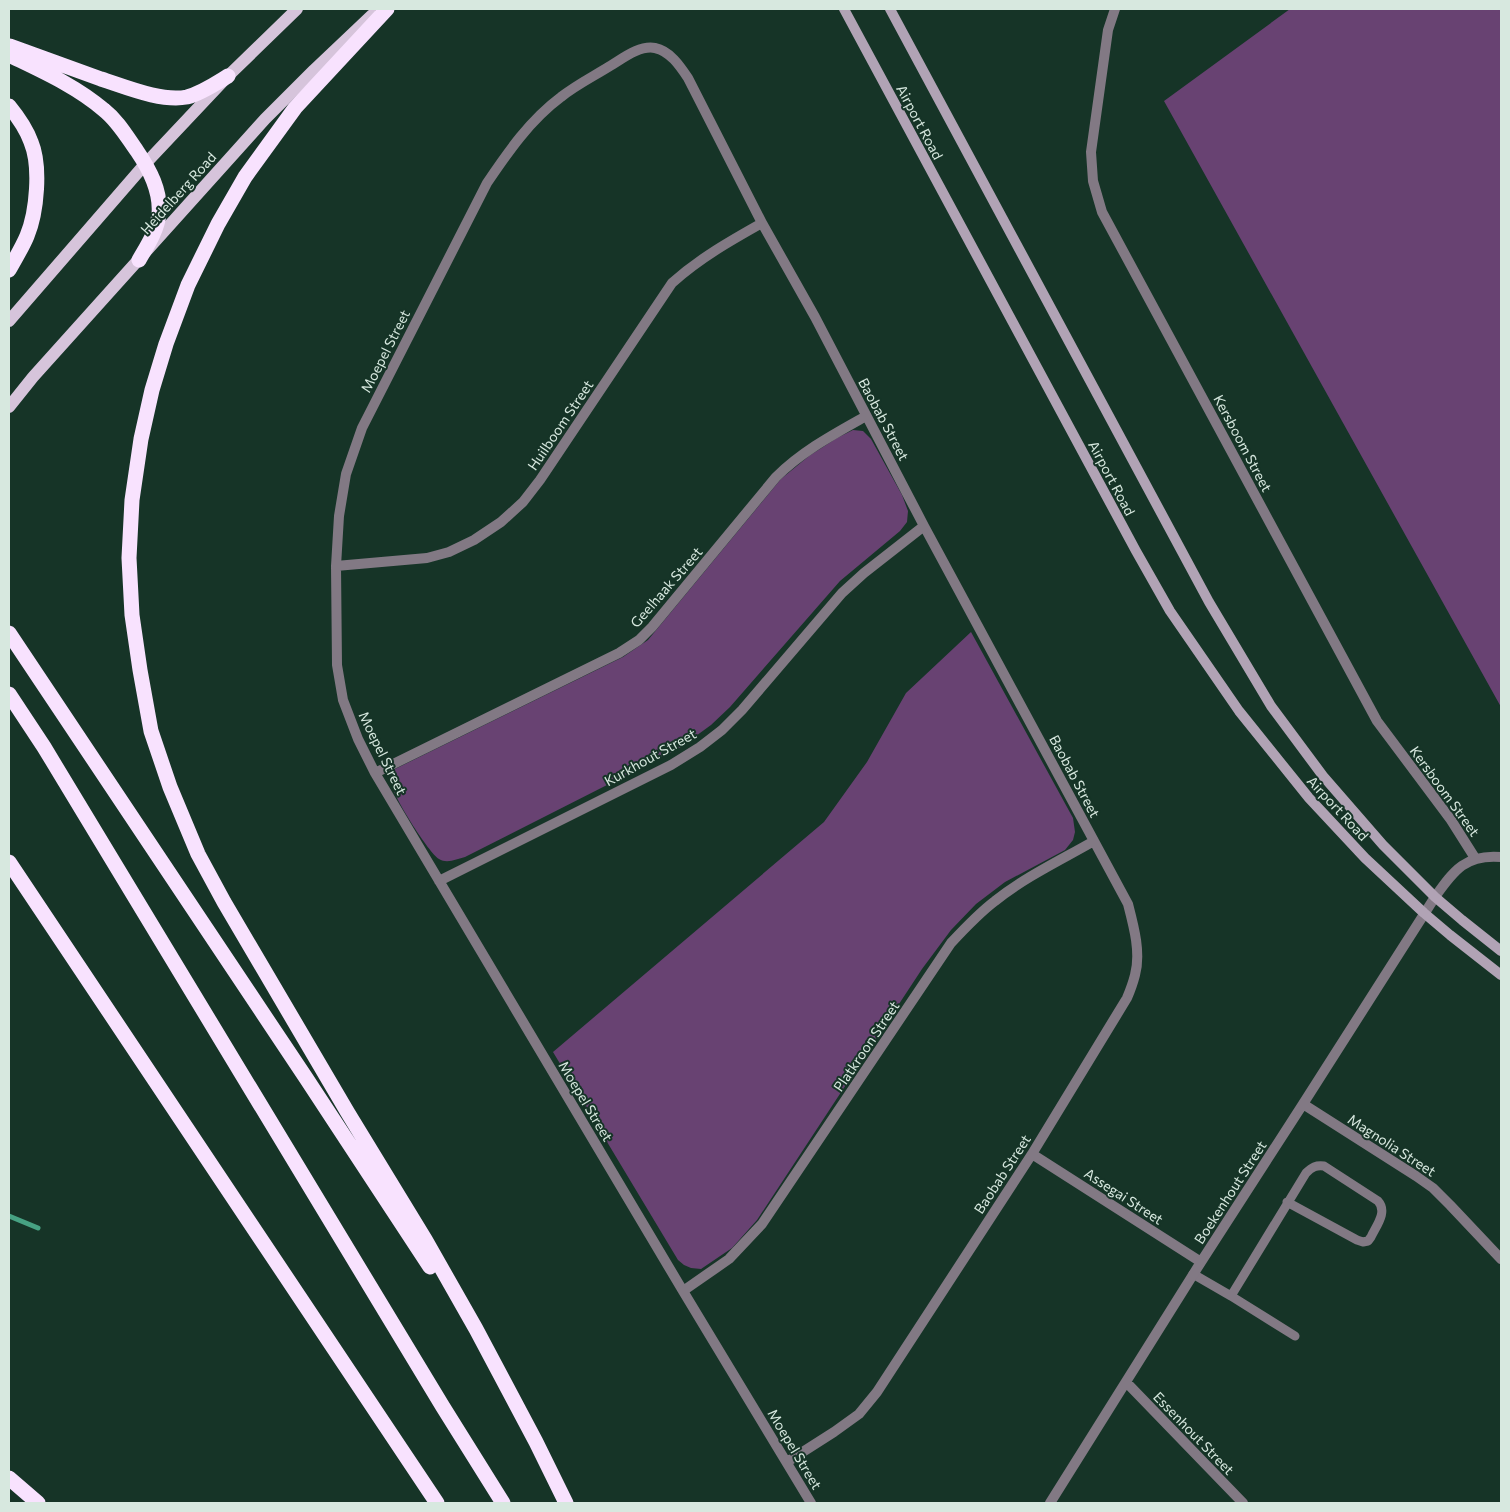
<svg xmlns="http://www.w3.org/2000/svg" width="1510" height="1512" viewBox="0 0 1510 1512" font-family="Commissioner,sans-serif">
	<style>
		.green { fill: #684272 }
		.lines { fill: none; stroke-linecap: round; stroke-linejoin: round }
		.stream { stroke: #47a283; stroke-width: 5 }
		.service { stroke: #827984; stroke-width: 9 }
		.minor { stroke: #827984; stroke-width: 10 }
		.secondary { stroke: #b1a3b5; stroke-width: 10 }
		.primary { stroke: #d6c4db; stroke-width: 12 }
		.motorway { stroke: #f8e2fe; stroke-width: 15 }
		.labels { text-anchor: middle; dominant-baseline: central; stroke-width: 4; stroke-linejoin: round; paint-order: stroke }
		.street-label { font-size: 14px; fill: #d7e8df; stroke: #163427 }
	</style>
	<rect width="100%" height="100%" fill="#163427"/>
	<path class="green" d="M1290 9H1501V707L1164 101Z
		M853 430 863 431 871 439 902 495 908 511 907 522 900 531 840 581 730 707 711 725 678 749 465 857C457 859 447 864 439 859 429 853 395 799 393 788 391 780 392 776 395 769L623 657 648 640 781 479 809 456 837 438Z
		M971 632 1073 818 1075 832 1073 840 1065 850 1005 882 976 904 951 930 922 969 757 1220 732 1248 701 1269 691 1268 684 1265 678 1260 553 1052 824 822 867 762 906 693Z"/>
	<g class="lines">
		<path class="stream" d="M9 1216 38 1228"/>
		<path class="service" d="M1193 1274 1231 1296 1306 1173C1312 1167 1316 1165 1324 1166L1378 1201C1388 1212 1376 1226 1371 1237L1368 1241 1363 1242 1357 1240 1287 1202
			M1231 1296 1295 1336"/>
		<path class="minor" d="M1115 9 1108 30 1091 152 1093 181 1102 212 1377 721 1451 820 1475 858
			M336 566 427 558 449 552 474 540 501 522 523 502 540 480 672 283C700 258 730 241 762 223
			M375 773 619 653 639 640 652 627 776 477C802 451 834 434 866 416
			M439 881 671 765 700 747 722 730 742 710 842 593 864 573 924 526
			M1303 1104 1416 1176 1433 1188 1450 1205 1501 1259
			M1032 1154 1201 1262
			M683 1291 729 1259 762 1224 951 943C965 928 979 913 995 901 1025 877 1061 860 1094 841
			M1126 1382 1243 1503
			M787 1462 834 1432 859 1414 877 1392 1032 1154 1127 998C1130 991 1133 983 1135 975 1141 953 1134 927 1128 904L924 526 815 317 762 223 688 78C680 66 670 51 655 48 639 45 622 59 610 66 594 76 576 85 561 97 530 120 508 152 487 183L362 428 346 474 339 516 336 566 337 665 343 700 358 739 375 773 683 1291 811 1503
			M1050 1503 1201 1262 1303 1104 1435 897C1454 870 1466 854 1501 857"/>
		<path class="secondary" d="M844 9 1136 551 1170 611 1239 711 1309 798 1365 858 1424 913 1450 935 1501 975
			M890 9 1209 602 1271 706 1323 776 1383 845 1435 897 1462 920 1501 951"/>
		<path class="primary" d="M9 321 146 163 228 76 297 9
			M9 407 33 377 265 119 314 70 372 15"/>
		<path class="motorway" d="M387 9 295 108 245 177 218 224 188 285 166 344 152 390 141 439 132 500 129 558 132 615 140 670 151 731 170 787 198 854 224 902 348 1113 426 1241 476 1329 536 1442 566 1503
			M10 46C40 57 71 68 101 79 126 87 161 102 187 97 202 93 215 84 228 76
			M9 55C42 71 76 86 104 110 118 121 127 137 137 151 150 170 161 191 159 214 157 231 147 246 139 260
			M9 106C18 117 26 128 31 142 41 166 37 212 27 236 22 248 15 259 9 270
			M9 633 306 1078 430 1267
			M9 694 44 747 443 1407 503 1503
			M9 862 437 1503
			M9 1478 38 1503"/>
	</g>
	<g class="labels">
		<g class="street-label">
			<text transform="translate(920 122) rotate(62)">Airport Road</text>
			<text transform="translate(178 193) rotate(-48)">Heidelberg Road</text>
			<text transform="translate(385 351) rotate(-63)">Moepel Street</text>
			<text transform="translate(884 419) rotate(62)">Baobab Street</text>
			<text transform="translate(560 425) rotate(-56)">Huilboom Street</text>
			<text transform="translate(1243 443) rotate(62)">Kersboom Street</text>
			<text transform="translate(1112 478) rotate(62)">Airport Road</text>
			<text transform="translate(666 587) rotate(-49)">Geelhaak Street</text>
			<text transform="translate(383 753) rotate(64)">Moepel Street</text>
			<text transform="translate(650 757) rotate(-29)">Kurkhout Street</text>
			<text transform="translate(1075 776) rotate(62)">Baobab Street</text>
			<text transform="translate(1445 791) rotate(54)">Kersboom Street</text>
			<text transform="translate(1338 808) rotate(47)">Airport Road</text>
			<text transform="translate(866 1046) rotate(-56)">Platkroon Street</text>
			<text transform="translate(586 1101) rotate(59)">Moepel Street</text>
			<text transform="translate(1392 1145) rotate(33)">Magnolia Street</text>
			<text transform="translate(1002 1174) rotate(-57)">Baobab Street</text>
			<text transform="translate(1230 1192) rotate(-57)">Boekenhout Street</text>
			<text transform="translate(1124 1196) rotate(33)">Assegai Street</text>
			<text transform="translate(1194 1433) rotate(46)">Essenhout Street</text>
			<text transform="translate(795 1449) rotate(59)">Moepel Street</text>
		</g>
	</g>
	<rect width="1510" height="1512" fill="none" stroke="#d7e8df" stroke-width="20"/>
</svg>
